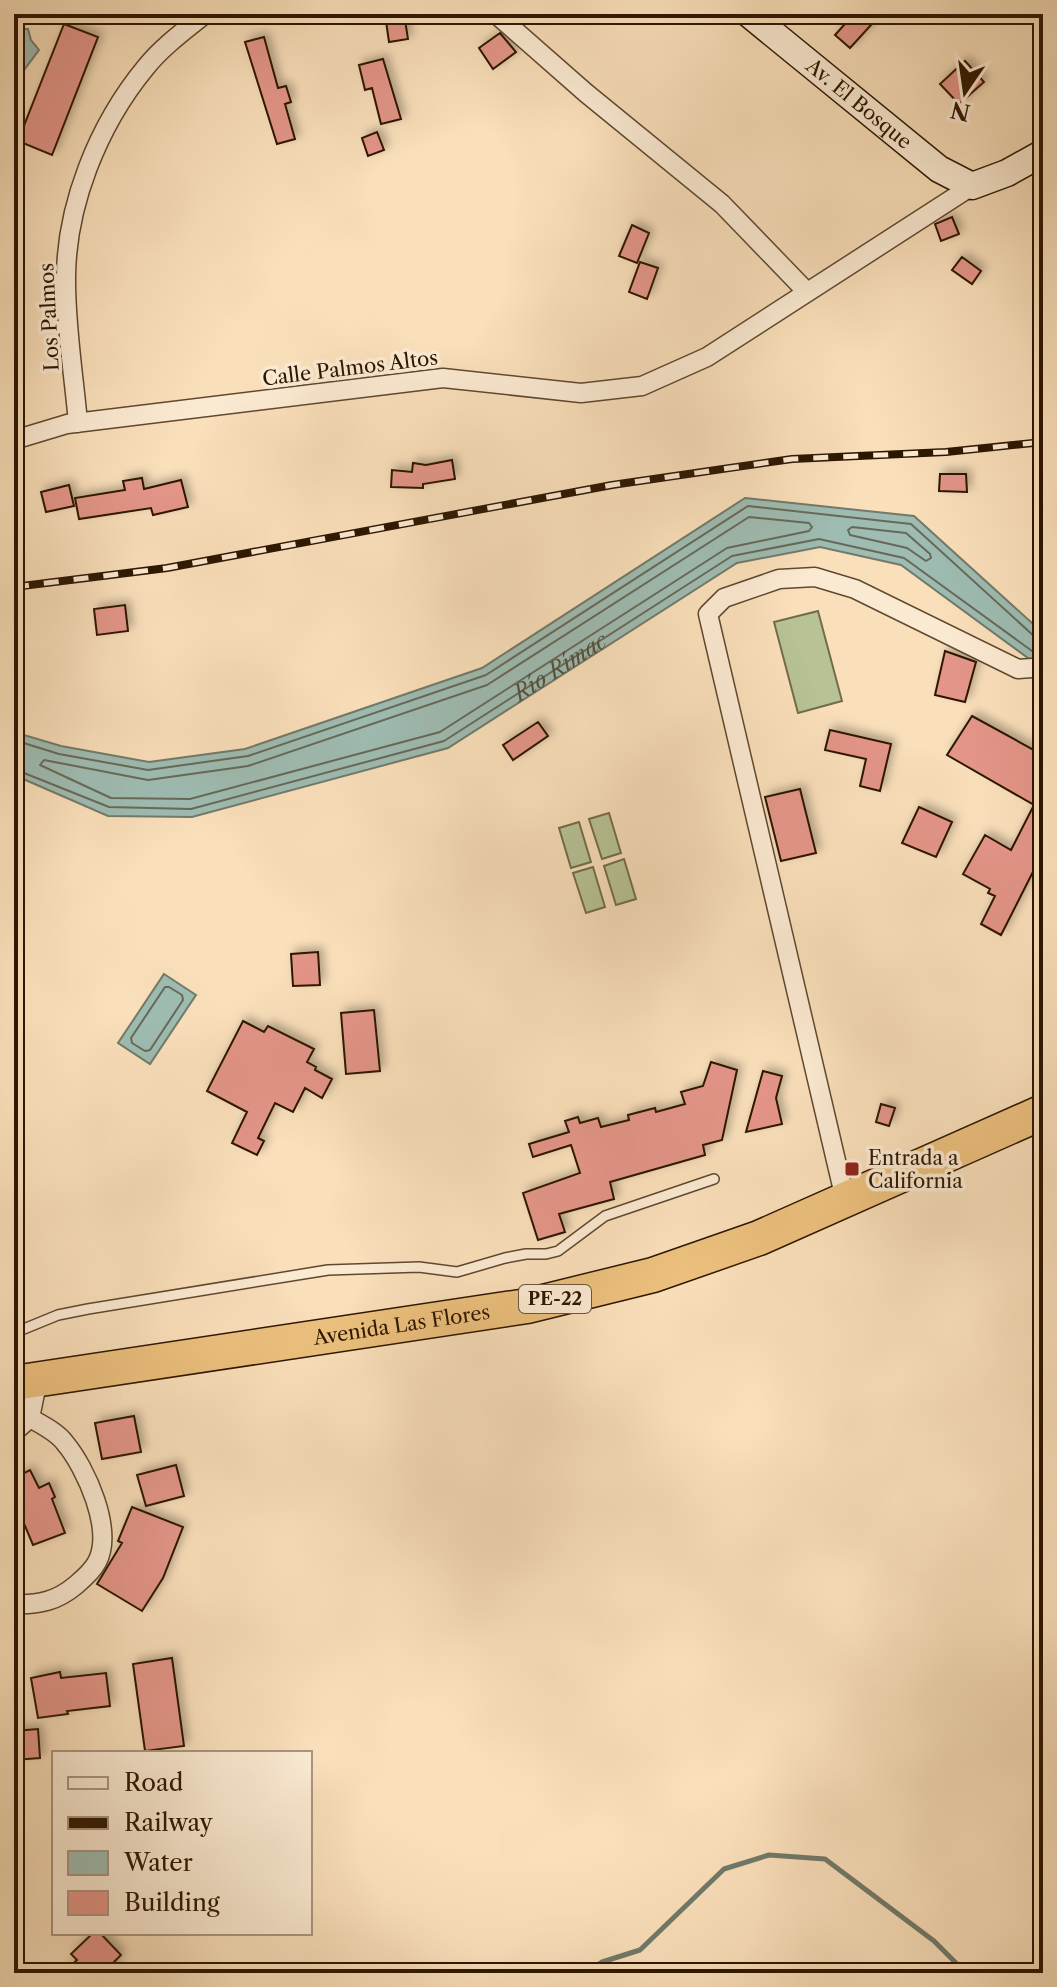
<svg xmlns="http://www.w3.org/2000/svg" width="1057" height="1987" viewBox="0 0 1057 1987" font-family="'Libre Caslon Text',serif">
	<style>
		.green { fill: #b7c395; stroke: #726c4a; stroke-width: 2 }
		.water { fill: #9ebcb2; stroke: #717a6b; stroke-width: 2 }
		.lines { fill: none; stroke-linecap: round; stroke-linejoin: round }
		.shore { stroke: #666959; stroke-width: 2 }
		.stream { stroke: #717a6b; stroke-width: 5 }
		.building { fill: #e39588; stroke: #2d1600; stroke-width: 2; filter: url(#shadow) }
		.lane-casing { stroke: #60482e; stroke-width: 12 }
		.street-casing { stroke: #60482e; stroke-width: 21 }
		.secondary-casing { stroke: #2d1600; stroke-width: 29 }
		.highway-casing { stroke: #2d1600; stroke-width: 37 }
		.lane { stroke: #fbead2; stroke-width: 9 }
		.street { stroke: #fbead2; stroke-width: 18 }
		.secondary { stroke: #fbead2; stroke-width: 26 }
		.highway { stroke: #ecc07d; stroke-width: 34 }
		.rail-casing { stroke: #2d1600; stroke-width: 8 }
		.rail { stroke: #fbead2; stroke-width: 5; stroke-dasharray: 15; stroke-linecap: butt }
		.poi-dot { fill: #8f2418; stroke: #fbead2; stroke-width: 3 }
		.labels { text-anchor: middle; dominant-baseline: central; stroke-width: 7; stroke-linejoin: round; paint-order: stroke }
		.shield { fill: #fbead2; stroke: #6b563f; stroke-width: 2 }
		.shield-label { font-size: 18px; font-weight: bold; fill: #2d1600 }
		.street-label { font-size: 20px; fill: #2d1600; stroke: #fbead2 }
		.poi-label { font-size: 20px; fill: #2d1600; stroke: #fbead2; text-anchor: start }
		.water-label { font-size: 22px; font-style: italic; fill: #55503e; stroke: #fbead2 }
	</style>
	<defs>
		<filter id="shadow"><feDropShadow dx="4.5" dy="-4.5" stdDeviation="4" flood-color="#0004"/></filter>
	</defs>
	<rect width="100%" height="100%" fill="#f9dfba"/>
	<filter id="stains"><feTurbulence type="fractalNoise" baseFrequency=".0025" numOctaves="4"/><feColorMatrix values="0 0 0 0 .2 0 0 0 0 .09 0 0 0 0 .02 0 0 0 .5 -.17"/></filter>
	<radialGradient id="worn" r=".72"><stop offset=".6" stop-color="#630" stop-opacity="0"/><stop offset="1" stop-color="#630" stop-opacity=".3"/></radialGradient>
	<path class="green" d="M818 611 842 701 798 713 774 622Z
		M609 813 621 853 602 859 589 819Z
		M579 822 591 862 571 868 559 828Z
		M624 859 636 899 616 905 604 866Z
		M593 867 605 907 586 913 573 873Z"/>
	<path class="water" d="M21 29H28L31 40 39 50 24 70 16 76 14 39Z
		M745 498 914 516 1043 633V669L901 565 820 547 737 563 448 748 192 817 108 816 14 775V732L61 746 149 762 245 749 482 668Z
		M164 974 196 995 150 1064 118 1043Z"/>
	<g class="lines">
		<g class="shore">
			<path d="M749 517 809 523 812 527 809 531 727 548 440 732 190 799 111 798 40 765 44 760 148 780 248 766 487 685Z"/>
			<path d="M852 527 906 533 930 554 931 558 926 561 907 548 850 535 848 530Z"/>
			<path d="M14 740 59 754 148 770 248 756 486 675 748 506 911 524 1035 637 1043 639"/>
			<path id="s1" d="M14 769 109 807 191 809 444 741 732 556 819 539 904 558 1043 659"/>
			<path d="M165 987H169L182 995 183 1000 150 1050 145 1051 132 1043 131 1038Z"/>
		</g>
		<path class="stream" d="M585 1973 602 1962 640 1950 724 1869 769 1855 825 1859 934 1941 959 1966 973 1973"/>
	</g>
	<path class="building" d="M385 14H404L408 39 389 42Z
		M854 14H881L850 48 835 35Z
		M64 24 98 37 52 155 18 141Z
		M500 33 516 52 493 69 479 48Z
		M264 37 278 88 286 86 291 102 285 104 295 139 277 144 245 42Z
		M383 59 401 119 381 124 372 88 365 90 359 65Z
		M965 61 984 82 959 104 940 84Z
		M377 132 384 150 368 156 362 138Z
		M952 217 959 234 941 241 935 224Z
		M632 225 649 233 637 263 619 256Z
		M962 257 981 271 972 284 952 270Z
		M640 262 658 268 647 299 629 292Z
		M452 460 455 479 423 484V488L391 487 392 470 412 472 413 463 426 465Z
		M940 474H966L967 492 939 491Z
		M142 478 144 489 181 480 188 507 153 515 151 508 79 519 75 498 125 490 123 481Z
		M69 485 74 506 46 512 41 492Z
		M125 605 128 631 97 635 94 609Z
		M945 651 976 662 965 702 935 695Z
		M972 716 1043 755V852L1001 935 981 924 995 896 988 893 990 889 963 874 985 835 1011 850 1034 805 947 755Z
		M538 722 548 736 513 760 503 745Z
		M830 730 891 744 880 791 860 786 866 759 825 750Z
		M800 789 816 853 781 861 765 797Z
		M919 807 952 822 936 857 902 843Z
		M318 952 320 985 293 986 291 954Z
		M374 1010 380 1071 346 1074 341 1013Z
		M243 1021 264 1032 268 1026 314 1049 307 1062 316 1067 315 1070 332 1079 322 1098 305 1088 293 1112 275 1103 258 1138 264 1141 257 1155 232 1143 247 1112 207 1091Z
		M711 1062 737 1070 722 1140 703 1145 705 1155 610 1182 614 1199 559 1214 565 1232 538 1240 523 1193 580 1173 571 1145 533 1157 529 1144 569 1132 565 1121 578 1117 580 1123 598 1118 601 1127 629 1120 628 1115 655 1108 656 1112 685 1104 681 1092 703 1086Z
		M763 1071 782 1076 776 1098 782 1124 746 1132Z
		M881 1104 895 1108 889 1126 876 1122Z
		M134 1416 141 1452 102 1459 95 1423Z
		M176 1465 184 1496 146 1506 137 1475Z
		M30 1470 39 1488 49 1483 55 1497 52 1499 65 1533 33 1545 20 1514 14 1517V1478Z
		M132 1507 183 1527 163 1578 142 1611 97 1584 122 1543 118 1541Z
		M172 1658 184 1746 145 1751 133 1664Z
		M60 1672 61 1678 106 1673 110 1706 67 1711 68 1714 38 1718 31 1678Z
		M38 1729 40 1758 14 1760V1731Z
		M93 1933H100L121 1955 112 1964 121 1973H63L77 1960 71 1954Z"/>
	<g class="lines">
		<defs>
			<path id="lane" d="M14 1333 58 1315 88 1309 328 1270 419 1267 457 1272 505 1258 526 1254H546L558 1251 605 1216 714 1179"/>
			<path id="street" d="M496 14 586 93 722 204 807 292
				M78 423C74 377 66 329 66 282 65 207 98 125 146 67 162 47 185 30 205 14
				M14 440 67 424 443 378 581 393 642 386 707 357 972 186
				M845 1199 708 614 724 598 779 579 815 577 855 589 1018 669 1032 668
				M14 1432 30 1418 38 1379
				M14 1604C39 1605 57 1601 76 1585 83 1579 93 1570 97 1562 114 1530 86 1468 65 1443 57 1432 42 1425 30 1418"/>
			<g id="secondary">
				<path id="s2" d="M749 14 939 169 972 186 1007 173 1043 153"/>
			</g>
			<g id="highway">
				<path id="s3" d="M14 1383 527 1306 653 1275 759 1238 1043 1112"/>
			</g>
		</defs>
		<use href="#lane" class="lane-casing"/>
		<use href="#street" class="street-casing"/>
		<use href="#secondary" class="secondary-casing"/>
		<use href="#highway" class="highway-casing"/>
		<use href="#lane" class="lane"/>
		<use href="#street" class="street"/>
		<use href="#secondary" class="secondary"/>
		<use href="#highway" class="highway"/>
		<defs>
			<path id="rail" d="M14 587 167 568 612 485 792 459 946 452 1043 442"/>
		</defs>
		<use href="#rail" class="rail-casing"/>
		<use href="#rail" class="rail"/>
	</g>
	<rect class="poi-dot" x="844" y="1161" width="16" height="16" rx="4"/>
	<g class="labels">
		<rect class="shield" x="519" y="1285" width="72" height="28" rx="6"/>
		<g class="shield-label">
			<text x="555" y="1299">PE-22</text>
		</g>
		<g class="street-label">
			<text stroke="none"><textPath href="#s2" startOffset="142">Av. El Bosque</textPath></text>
			<text transform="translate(49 317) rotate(-93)">Los Palmos</text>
			<text transform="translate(350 368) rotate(-7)">Calle Palmos Altos</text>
			<text stroke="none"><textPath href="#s3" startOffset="392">Avenida Las Flores</textPath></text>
		</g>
		<g class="poi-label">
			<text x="868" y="1158">Entrada a<tspan x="868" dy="23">California</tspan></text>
		</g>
		<g class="water-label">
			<text stroke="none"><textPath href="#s1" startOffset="584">Río Rímac</textPath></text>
		</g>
	</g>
	<rect width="1057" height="1987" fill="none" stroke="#f9dfba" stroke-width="48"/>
	<rect x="16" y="16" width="1025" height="1955" fill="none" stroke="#2d1600" stroke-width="4"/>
	<rect x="24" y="24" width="1009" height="1939" fill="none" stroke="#2d1600" stroke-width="2"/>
	<rect x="52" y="1751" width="260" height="184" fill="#fbead2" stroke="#a9957e" stroke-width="2"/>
	<rect x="68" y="1777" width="40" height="12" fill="#fbead2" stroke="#a9957e" stroke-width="2"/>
	<text x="124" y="1791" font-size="24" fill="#2d1600">Road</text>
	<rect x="68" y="1817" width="40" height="12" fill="#2d1600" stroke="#a9957e" stroke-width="2"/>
	<text x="124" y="1831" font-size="24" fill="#2d1600">Railway</text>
	<rect x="68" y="1851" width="40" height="24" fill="#9ebcb2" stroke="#a9957e" stroke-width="2"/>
	<text x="124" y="1871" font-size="24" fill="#2d1600">Water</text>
	<rect x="68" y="1891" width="40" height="24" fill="#e39588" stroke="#a9957e" stroke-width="2"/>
	<text x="124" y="1911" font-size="24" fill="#2d1600">Building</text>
	<g transform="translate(965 92) rotate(193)" stroke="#fbead2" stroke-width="6" paint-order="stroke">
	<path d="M0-6L14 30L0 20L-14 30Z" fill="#2d1600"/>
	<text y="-12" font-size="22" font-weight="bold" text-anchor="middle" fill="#2d1600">N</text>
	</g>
	<rect width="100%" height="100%" filter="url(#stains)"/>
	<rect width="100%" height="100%" fill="url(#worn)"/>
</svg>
